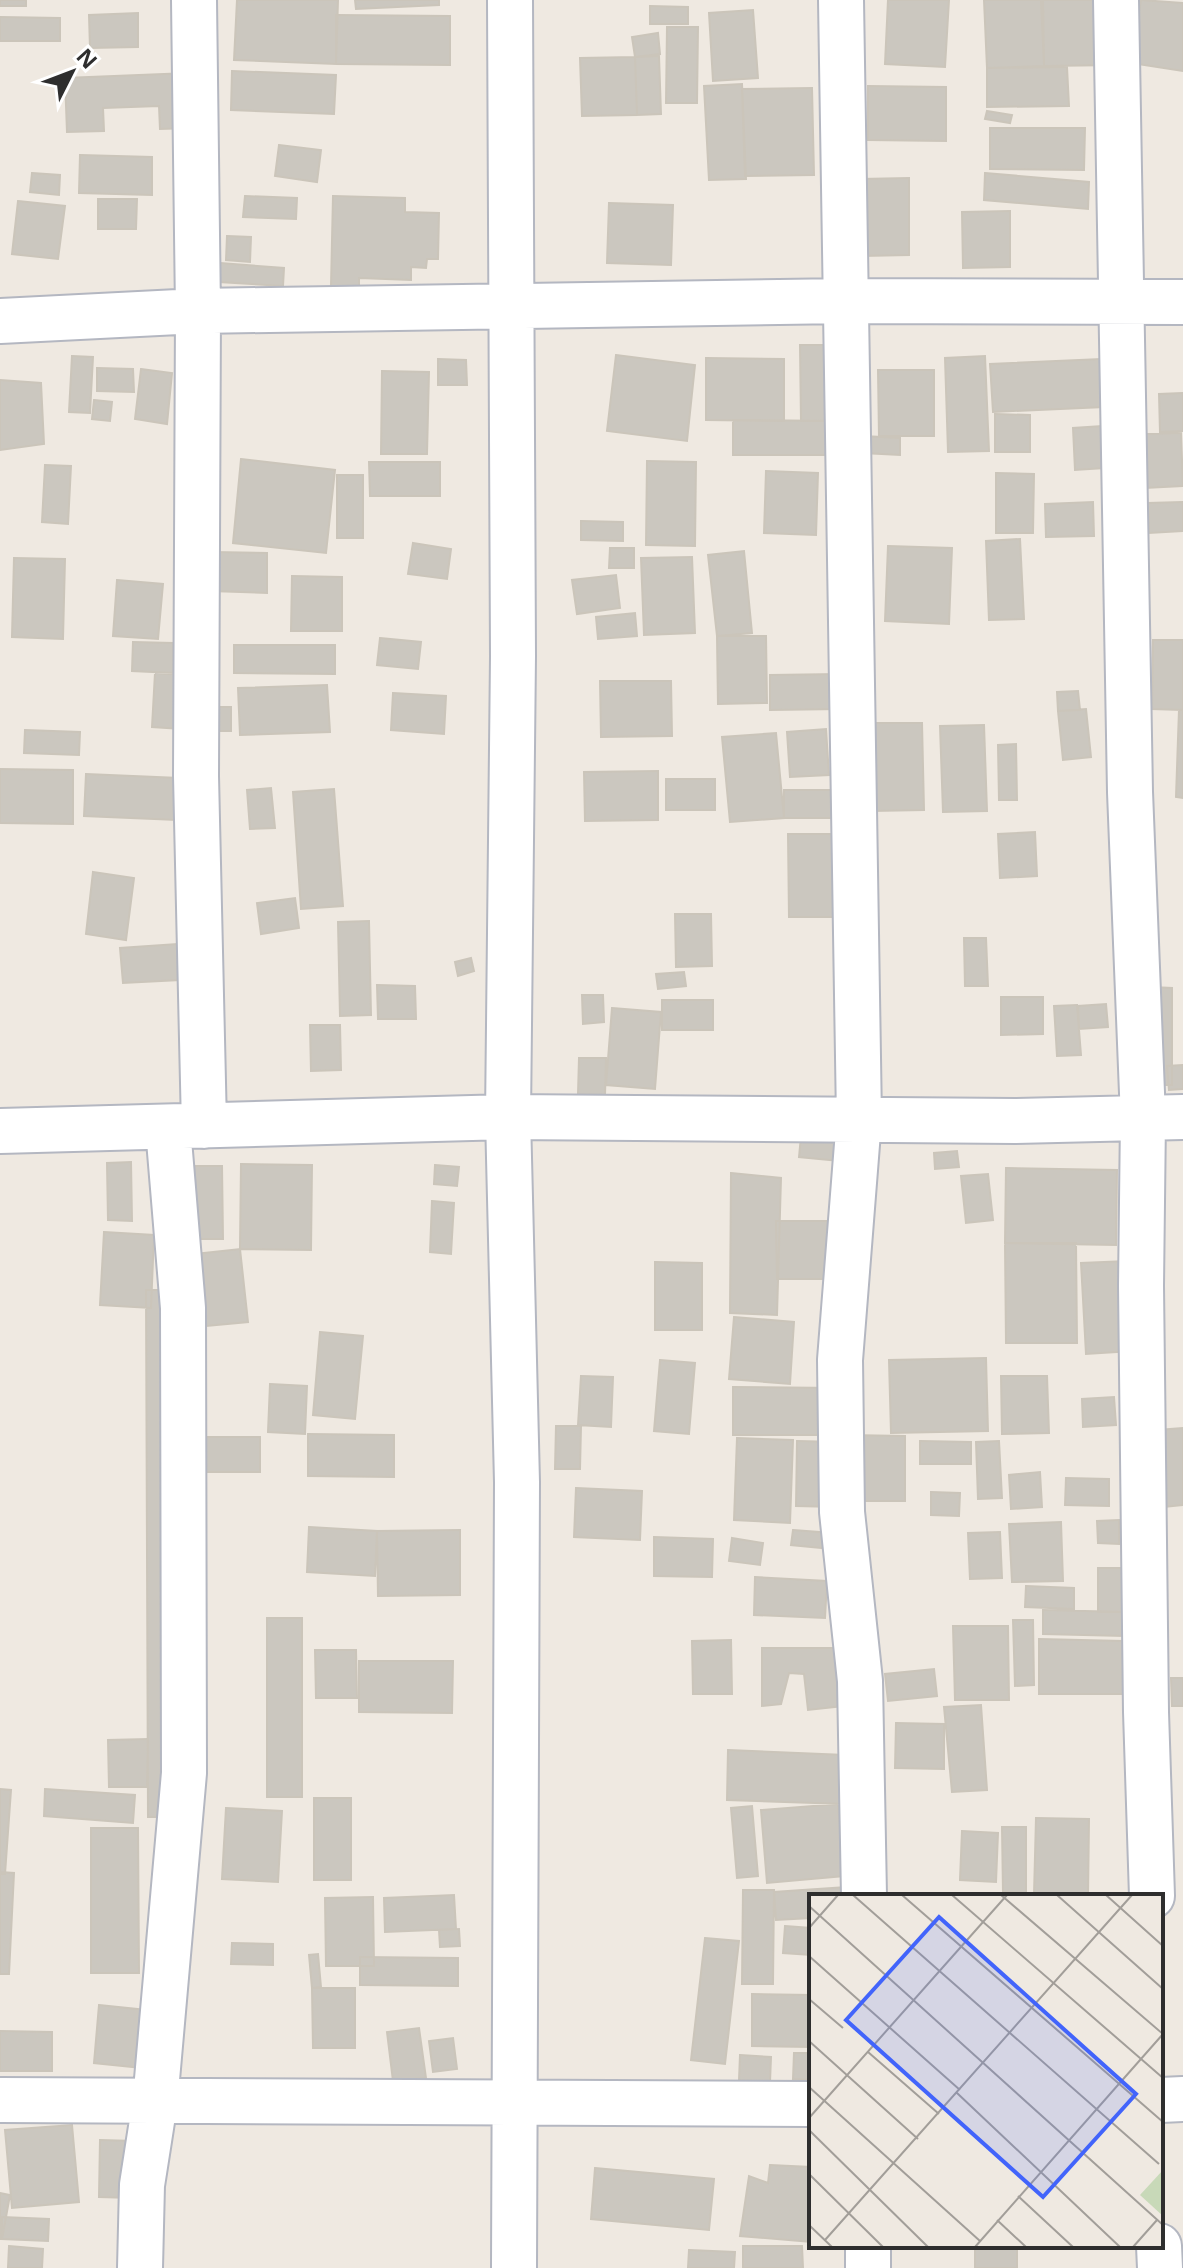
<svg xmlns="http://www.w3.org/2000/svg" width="1183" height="2268" viewBox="0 0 1183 2268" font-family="'Noto Sans',sans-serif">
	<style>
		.building { fill: #cbc7bf; stroke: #cbc5ba; stroke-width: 2 }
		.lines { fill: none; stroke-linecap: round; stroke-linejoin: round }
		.minor-casing { stroke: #b4b7c1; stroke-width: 48 }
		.minor { stroke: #fff; stroke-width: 44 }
		.inset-road { fill: none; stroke: #a29e99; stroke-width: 2 }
		.view { fill: #4264fb; fill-opacity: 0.15; stroke: #4264fb; stroke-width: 4 }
		.inset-edge { fill: none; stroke: #2e2e2e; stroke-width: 4 }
	</style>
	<rect width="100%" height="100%" fill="#efe9e1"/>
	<path class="building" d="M0 0H26V6H0Z
		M237 0H338L336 64 234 60Z
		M355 0H439V5L356 9Z
		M888 0H949L945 67 885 64Z
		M984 0H1041L1044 66 987 68Z
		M1043 0H1115L1117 65 1044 66Z
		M1141 0 1183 3V71L1131 63Z
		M650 6 688 7V24H650Z
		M753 10 758 78 713 81 709 13Z
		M138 13V47L90 48 89 15Z
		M336 15 450 16V65L336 64Z
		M0 17 60 18V41H0Z
		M667 27H698L697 103H666Z
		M658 33 660 54 635 57 632 37Z
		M659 56 661 114 637 115 635 57Z
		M635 57 637 115 582 116 580 58Z
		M1067 67 1069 106 987 107V68Z
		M232 71 336 75 334 114 231 110Z
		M188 73 191 128 160 129 159 106 103 108 104 131 67 132 65 78Z
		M742 84 746 179 709 180 704 86Z
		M868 86 946 87V141L868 140Z
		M812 88 814 175 745 176 742 89Z
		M987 111 1012 115 1010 123 985 119Z
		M990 128H1085L1084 170 990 169Z
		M279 145 321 150 317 182 275 176Z
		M80 155 152 157V195L79 193Z
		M32 173 60 175 59 195 30 192Z
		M985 173 1089 182 1088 209 984 200Z
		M909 178V255L862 256 861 179Z
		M245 196 297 198 296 219 243 217Z
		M333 196 405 198V212L439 213 438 259H427L426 268 411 267V280L359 278V287L331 286Z
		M98 199H137L136 229H98Z
		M18 201 65 206 58 259 12 254Z
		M609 203 673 205 671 265 607 263Z
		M1010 211V267L963 268 962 212Z
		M227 236 251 237 250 262 226 260Z
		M220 263 284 268 283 286 219 282Z
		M800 345H835L836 421H801Z
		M616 355 695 365 687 441 607 431Z
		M72 356 93 357 90 413 69 412Z
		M985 356 989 451 948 452 945 358Z
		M706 358 784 359V421L706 420Z
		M438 359 466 360 467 385H438Z
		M1101 359 1104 407 993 412 990 364Z
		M97 368 133 369 134 392 97 391Z
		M141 369 172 373 167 424 135 419Z
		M878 370H934V436H879Z
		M382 371 429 372 427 454H381Z
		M0 380 41 383 44 444 0 450Z
		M1183 393V431L1160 432 1159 394Z
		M94 400 112 402 110 421 92 419Z
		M995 414 1030 415V452H995Z
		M733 420 836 421V455H733Z
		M1133 424 1136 466 1075 470 1073 428Z
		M1181 433 1183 486 1145 488 1143 434Z
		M863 436 900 438V455L863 453Z
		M241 459 335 470 326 553 233 543Z
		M647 461 696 462 695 546 646 545Z
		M369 462H440V496H370Z
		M45 465 71 466 68 524 42 522Z
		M766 471 818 473 816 535 764 533Z
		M996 473 1034 474 1033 533H996Z
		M337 475H363V538H337Z
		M1093 502 1094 536 1046 537 1045 504Z
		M1183 502V531L1149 533 1148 503Z
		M581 521 623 522V541L581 540Z
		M1020 539 1024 619 989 620 986 541Z
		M413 543 451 549 447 579 408 574Z
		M888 546 952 548 949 624 885 621Z
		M610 548H634V568H609Z
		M744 551 752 633 717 636 708 555Z
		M212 552 267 553V593L211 591Z
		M692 557 695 633 644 635 641 558Z
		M14 558 65 559 63 639 12 637Z
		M616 575 620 608 577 614 572 580Z
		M292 576 342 577V631H291Z
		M117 580 163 584 158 639 113 636Z
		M635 613 637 636 598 639 596 617Z
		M717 636H766L767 703 718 704Z
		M380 638 421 642 418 669 377 665Z
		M1153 640H1183V710L1152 709Z
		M133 642 173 643V673L132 671Z
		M234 645H335V674L234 673Z
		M155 673 201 676 197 730 152 727Z
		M839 674 840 709 770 710V675Z
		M600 681H671L672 736 601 737Z
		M327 685 330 732 240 735 238 688Z
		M1078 691 1080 710 1058 711 1057 692Z
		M393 693 446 696 444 734 391 730Z
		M214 707H231V731H214Z
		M1086 709 1091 757 1063 760 1058 711Z
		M1179 710H1183V798L1176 797Z
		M871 723H922L924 810 872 811Z
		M984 725 987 811 943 812 940 726Z
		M826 729 829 775 790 777 787 732Z
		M25 730 80 732 79 755 24 753Z
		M776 733 784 818 730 822 722 737Z
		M1016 744 1017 800H999L998 745Z
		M0 769 73 770V824L0 823Z
		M658 771V820L585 821 584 772Z
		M86 774 179 778 177 820 84 816Z
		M666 779H715V810H666Z
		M271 788 275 828 250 829 247 790Z
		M334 789 343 906 301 909 293 792Z
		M784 790H848V818H784Z
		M1035 832 1037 876 1000 878 998 834Z
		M788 834H837V917H789Z
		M93 872 134 878 126 940 86 934Z
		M295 898 299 928 261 934 257 903Z
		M675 914H711L712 966 676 967Z
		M369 921 371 1015 340 1016 338 922Z
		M964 938H986L988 986H965Z
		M177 944 180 980 123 983 120 948Z
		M471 958 474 971 458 976 455 962Z
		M684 972 686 986 658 989 656 974Z
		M377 985 415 986 416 1019H378Z
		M1151 987 1172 988V1085H1152Z
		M582 995H603L604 1022 583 1024Z
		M1001 997H1043V1034L1001 1035Z
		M662 1000H713V1030H662Z
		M1106 1004 1108 1027 1079 1029 1078 1006Z
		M1077 1005 1081 1055 1057 1056 1054 1006Z
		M612 1008 661 1012 655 1089 606 1085Z
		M310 1025H340L341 1070 311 1071Z
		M579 1058H606L605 1095 578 1094Z
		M1183 1065V1089L1169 1090 1167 1066Z
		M801 1136 841 1140 839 1161 799 1157Z
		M957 1151 959 1167 935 1169 934 1153Z
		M131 1162 132 1221 108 1220 107 1163Z
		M241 1164 312 1165 311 1250 240 1249Z
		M435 1165 459 1167 457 1186 434 1184Z
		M188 1166H222L223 1239H190Z
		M1006 1168 1117 1170 1116 1245 1005 1243Z
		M731 1173 781 1178 777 1315 730 1313Z
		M988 1174 993 1220 966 1223 961 1176Z
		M432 1201 454 1203 451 1254 430 1252Z
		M776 1221H829L830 1279H777Z
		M104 1232 154 1235 151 1308 100 1305Z
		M1005 1243H1076L1077 1343H1006Z
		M240 1249 248 1322 185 1328 177 1256Z
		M1127 1261 1132 1351 1086 1354 1081 1263Z
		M655 1262 702 1263V1330H655Z
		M146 1290H173L174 1817H148Z
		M734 1317 794 1322 790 1384 729 1379Z
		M320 1332 363 1336 355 1419 313 1415Z
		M986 1358 988 1431 891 1433 889 1360Z
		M660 1360 695 1363 689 1434 654 1431Z
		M581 1376 613 1377 611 1427 578 1425Z
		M1001 1376H1047L1049 1433 1002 1434Z
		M270 1384 307 1386 305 1434 268 1432Z
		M733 1387 837 1388V1435H733Z
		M1114 1397 1116 1425 1083 1427 1082 1399Z
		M556 1426H581L580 1469H555Z
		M1183 1428V1505L1164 1507 1158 1430Z
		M308 1434 394 1435V1477L308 1476Z
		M847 1435 905 1436V1501H847Z
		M190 1437H260V1472H190Z
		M737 1438 793 1440 790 1523 734 1520Z
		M797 1441 837 1442V1507L796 1506Z
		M920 1441 971 1442V1464H920Z
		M999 1441 1002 1498 978 1499 976 1442Z
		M1040 1472 1042 1507 1011 1509 1009 1475Z
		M1066 1478 1109 1479V1506L1065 1505Z
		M576 1488 642 1491 640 1540 574 1537Z
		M931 1492 960 1493 959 1516 931 1515Z
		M1119 1520V1544L1098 1543 1097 1521Z
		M1061 1522 1063 1581 1012 1582 1009 1524Z
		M309 1527 377 1531 375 1576 307 1572Z
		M460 1530V1595L378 1596 377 1531Z
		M793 1530 832 1533 831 1549 791 1545Z
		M1000 1532 1002 1578 970 1579 968 1533Z
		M654 1537 713 1539 712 1577 654 1576Z
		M732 1538 763 1543 760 1565 729 1561Z
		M1098 1568H1125L1124 1612H1098Z
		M755 1577 827 1581 825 1618 754 1615Z
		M1026 1586 1074 1588V1609L1025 1607Z
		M1043 1610 1125 1612 1124 1636 1043 1634Z
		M267 1618H302V1797H267Z
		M1013 1620H1033L1034 1685 1015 1686Z
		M953 1626H1008L1009 1700H955Z
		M1039 1639 1123 1641V1694H1039Z
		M731 1640 732 1694H693L692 1641Z
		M762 1648H835L843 1706 808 1710 804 1674 789 1673 781 1704 762 1706Z
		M315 1650H356L357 1698H316Z
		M359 1661H453L452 1713 359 1712Z
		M934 1669 937 1696 888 1701 885 1674Z
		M1171 1678H1183V1706H1172Z
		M981 1705 987 1790 952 1792 944 1707Z
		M896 1723 944 1724V1769L895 1768Z
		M148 1739 147 1787H109L108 1740Z
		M728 1750 845 1755 844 1804 727 1800Z
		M0 1789 11 1790 5 1874H0Z
		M45 1789 135 1795 133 1823 44 1816Z
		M314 1798H351V1880H314Z
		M838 1804 844 1876 767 1883 761 1810Z
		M752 1806 758 1876 737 1878 731 1808Z
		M226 1808 282 1811 278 1882 222 1879Z
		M1036 1818 1089 1819 1088 1896 1034 1895Z
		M1002 1827H1026V1893L1003 1892Z
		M91 1828H138L139 1973H91Z
		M962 1831 998 1833 996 1882 960 1880Z
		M0 1872 14 1873 9 1974H0Z
		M846 1887 847 1896H811V1918L776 1920 774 1892Z
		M743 1890H774L773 1984H742Z
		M956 1893 957 1896H902Z
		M454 1895 456 1929 385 1932 384 1898Z
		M373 1897 374 1966H326L325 1898Z
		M785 1926 811 1928V1955L783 1953Z
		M459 1929 460 1946 440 1947 439 1930Z
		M705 1938 739 1941 725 2064 691 2060Z
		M232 1943 273 1944V1965L231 1964Z
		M318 1954 321 1987 312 1988 309 1955Z
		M360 1957 458 1958V1986L360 1985Z
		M312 1988H355V2048H313Z
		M752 1994 811 1995V2047L752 2046Z
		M99 2005 156 2011 151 2069 94 2063Z
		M419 2028 426 2078 393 2081 387 2032Z
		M0 2031 52 2032V2071H0Z
		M453 2038 457 2069 433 2072 429 2041Z
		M794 2053H811V2080L793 2079Z
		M740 2055 771 2057 770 2082 739 2080Z
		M72 2125 79 2202 12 2208 5 2130Z
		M100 2140 134 2141 133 2198 99 2197Z
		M770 2165 811 2167V2242L740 2236 749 2176 768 2183Z
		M595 2168 714 2179 709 2230 591 2219Z
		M0 2193 10 2195 2 2239H0Z
		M2 2217 49 2219 48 2241 2 2239Z
		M9 2246 43 2249 42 2268H8Z
		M743 2246H802L803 2268H743Z
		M975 2246H1017V2268H975Z
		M689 2250 735 2252 734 2268H688Z"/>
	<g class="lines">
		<defs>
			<path id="minor" d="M194 0 198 311 196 776 204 1126
				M510 0 513 656 508 1117 517 1482 514 2268
				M841 0 859 1119 840 1360 842 1512 860 1681 864 1896
				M1116 0 1130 792 1143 1118 1141 1286 1146 1712 1152 1896
				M0 321 198 311 846 301 1183 302
				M0 1131 508 1117 1015 1121 1183 1117
				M0 2100 811 2104
				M1161 2100 1183 2099
				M868 2246V2268
				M1159 2246 1160 2268
				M140 2268 142 2185 155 2102 184 1773 183 1308 168 1128"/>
		</defs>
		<use href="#minor" class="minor-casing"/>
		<use href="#minor" class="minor"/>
	</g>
	<g transform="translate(809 1894)">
		<rect width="354" height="354" fill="#efe9e1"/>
		<path d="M354 276V322L331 301Z" fill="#c8d9b8"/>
		<path class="inset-road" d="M44 1 350 270M93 1 354 228M143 1 354 184M248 1 354 95M297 1 354 52M0 12 354 331M0 34 29 1M0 62 151 196M0 105 34 134M0 147 109 245M59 158 130 220M0 193 171 347M148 199 311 353M0 224 198 1M0 236 119 353M0 280 74 353M209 302 264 353M188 326 217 353M0 331 23 353M16 346 323 1M166 353 354 140 192 1M324 353 348 326"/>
		<path class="view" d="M130 23 327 200 234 303 37 126Z"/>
		<rect width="354" height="354" class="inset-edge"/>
	</g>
	<g transform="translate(72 72) rotate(48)" stroke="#ffffff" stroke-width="6" paint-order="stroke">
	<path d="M0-6L14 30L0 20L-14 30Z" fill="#2e2e2e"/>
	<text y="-12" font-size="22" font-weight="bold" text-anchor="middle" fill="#2e2e2e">N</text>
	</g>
</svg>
